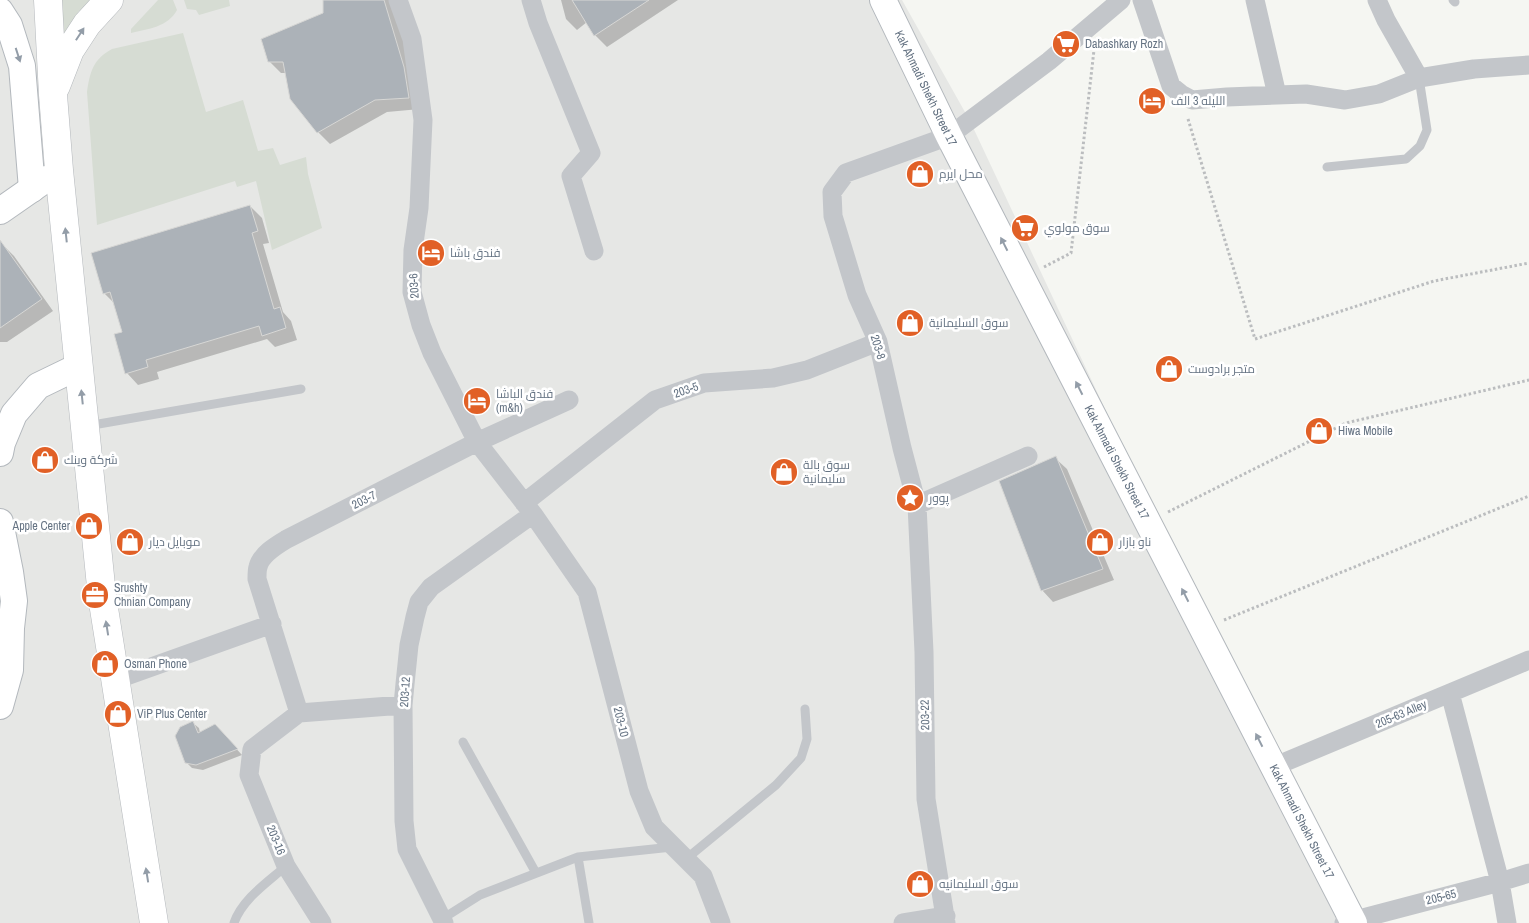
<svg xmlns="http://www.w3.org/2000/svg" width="1529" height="923" viewBox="0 0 1529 923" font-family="'Archivo Narrow',Cairo,sans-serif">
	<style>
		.built { fill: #e6e7e5 }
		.green { fill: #d6dcd3 }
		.shadow { fill: #0003 }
		.building { fill: #acb2b8; stroke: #d7d7d5 }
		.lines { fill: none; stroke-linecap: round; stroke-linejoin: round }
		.secondary-casing { stroke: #b3b8bd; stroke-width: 28 }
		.primary-casing { stroke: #b4b8bc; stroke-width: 29 }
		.path { stroke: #bbbdbf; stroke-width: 3; stroke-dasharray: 2.5 2.5; stroke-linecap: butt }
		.lane { stroke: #c3c6ca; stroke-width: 9 }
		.street { stroke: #c3c6ca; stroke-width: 19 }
		.secondary { stroke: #fff; stroke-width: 26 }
		.primary { stroke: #fff; stroke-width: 28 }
		.oneway { fill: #939da8 }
		.labels { text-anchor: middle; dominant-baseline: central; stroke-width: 5; stroke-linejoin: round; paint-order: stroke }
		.poi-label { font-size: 12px; fill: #657383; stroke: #fff; text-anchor: start }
		.street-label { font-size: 12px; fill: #657383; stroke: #fff }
	</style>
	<rect width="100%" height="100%" fill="#f5f6f2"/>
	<path class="built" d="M0 0H902L970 121 1273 767 1354 923H0Z"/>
	<path class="green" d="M57 0H92L78 12 70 32 58 37Z
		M158 0H173L177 10C168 27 148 29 131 33V29Z
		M184 0H229L230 6 199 15 196 10 187 9Z
		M183 33 206 112 243 100 258 151 273 148 280 165 306 157 308 174 322 228 272 250 256 181 237 187 235 181 97 225 87 92C90 72 93 59 112 49Z"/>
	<path class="shadow" d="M325 0H392L416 79 420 109 387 112 330 144 318 132 287 73H281L269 61 324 14Z
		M561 0H678L607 47 595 35 587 22 577 30 566 19Z
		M250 206 262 218 269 243 263 244 283 312 291 321 297 340 275 347 267 339 157 372 159 379 138 385 127 373 124 333 115 304 104 293Z
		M2 244 14 256 53 311 7 342H0V246Z
		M1055 458 1067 469 1114 580 1053 602 1042 590Z
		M193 723 199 728 200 733 221 732 242 755 203 770 192 768 186 762Z"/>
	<path class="building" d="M323 0H384L404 67 409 98 375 100 317 133 290 99 283 62H268L261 39 323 13Z
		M572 0H649L594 36Z
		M250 205 258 231 252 233 274 309 280 307 286 328 262 336 259 326 146 360 148 367 125 374 114 334 122 332 110 292 103 294 91 253Z
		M0 240 42 299 0 328Z
		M1056 456 1103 569 1041 591 999 481Z
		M193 721 198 733 215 724 238 749 196 765 185 763 175 736 180 727Z"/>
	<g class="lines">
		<defs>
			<g id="secondary">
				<path id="s1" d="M883 0 949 136 1354 923"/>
				<path d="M0 11 9 25 22 66 32 189"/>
				<path d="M0 211 46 179"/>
				<path d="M0 453 2 443 14 414 38 386 69 371 79 370"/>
				<path d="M0 522 10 572 14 601 11 628 10 670 0 706"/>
			</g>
			<path id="primary" d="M48 0 53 95 59 170 102 596 154 923
				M56 86 70 50 87 24 109 0"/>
		</defs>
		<use href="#secondary" class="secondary-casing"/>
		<use href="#primary" class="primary-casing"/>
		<path class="path" d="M1188 119 1255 339 1434 281 1529 263
			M1044 267 1071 253 1094 50
			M1168 512 1346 423 1529 380
			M1224 620 1529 496"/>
		<path class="lane" d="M1453 0 1455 2
			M1327 167 1406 159 1420 146 1427 130 1419 78
			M87 426 301 389
			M463 742 536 873
			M578 857 589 923
			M686 859 776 785 801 758 807 739 805 709
			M442 919 480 895 578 857 672 847
			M234 923C242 899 268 882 286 866"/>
		<path class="street" d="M398 0 412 39 423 120 419 208 413 250 412 292 421 325 432 353 477 442 533 514 587 592 639 791 654 827 703 876 721 923
			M531 0 538 23 591 153 571 176 594 251
			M1142 0 1171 86 1181 94 1192 100 1227 97 1306 94 1345 100 1379 94 1419 78 1474 69 1529 65
			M1255 0 1277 95
			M1377 0 1386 20 1419 78
			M524 503 655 400 704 383 773 378 807 370 878 342
			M917 505 1028 456
			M115 680 272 624
			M1450 693 1500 882 1507 923
			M299 713 257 579C257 575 257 570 258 567 261 554 277 545 287 539L477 442 569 400
			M1273 767 1529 660
			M322 923 286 866 249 775 252 749 299 713 403 705
			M444 923 407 849 404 821 403 705 405 684 409 645 415 617 419 602 431 587 533 514
			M903 923 946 916
			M946 923 926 799 924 652 917 505 902 448 878 342 857 295 833 216 832 192 846 173 949 136 1049 61 1121 0
			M1344 923 1500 882 1529 873"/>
		<use href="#secondary" class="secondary"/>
		<use href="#primary" class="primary"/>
	</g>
	<defs><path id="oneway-solid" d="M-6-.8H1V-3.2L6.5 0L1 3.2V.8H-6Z" transform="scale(1.25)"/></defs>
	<g class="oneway">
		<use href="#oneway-solid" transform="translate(80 34) rotate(-57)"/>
		<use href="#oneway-solid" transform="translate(18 55) rotate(72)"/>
		<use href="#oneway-solid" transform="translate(66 235) rotate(-96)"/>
		<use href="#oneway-solid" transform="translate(1004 244) rotate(-117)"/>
		<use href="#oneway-solid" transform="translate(1079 388) rotate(-117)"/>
		<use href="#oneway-solid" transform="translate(82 397) rotate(-96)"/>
		<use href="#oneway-solid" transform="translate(1185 595) rotate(-117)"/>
		<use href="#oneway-solid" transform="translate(107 628) rotate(-99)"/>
		<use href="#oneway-solid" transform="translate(1259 740) rotate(-117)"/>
		<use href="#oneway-solid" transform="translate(147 875) rotate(-99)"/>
	</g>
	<defs>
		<symbol id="supermarket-disc" viewBox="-11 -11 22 22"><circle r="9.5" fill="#e16026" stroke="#fff"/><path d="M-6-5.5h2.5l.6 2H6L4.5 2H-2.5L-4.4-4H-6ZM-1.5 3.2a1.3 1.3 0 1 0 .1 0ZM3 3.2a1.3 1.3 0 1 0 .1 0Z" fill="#fff"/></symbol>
		<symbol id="hotel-disc" viewBox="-11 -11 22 22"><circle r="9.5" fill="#e16026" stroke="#fff"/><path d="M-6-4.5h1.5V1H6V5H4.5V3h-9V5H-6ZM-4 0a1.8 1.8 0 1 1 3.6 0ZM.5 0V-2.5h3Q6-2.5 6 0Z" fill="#fff"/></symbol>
		<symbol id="shop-disc" viewBox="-11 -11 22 22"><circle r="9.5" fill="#e16026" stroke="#fff"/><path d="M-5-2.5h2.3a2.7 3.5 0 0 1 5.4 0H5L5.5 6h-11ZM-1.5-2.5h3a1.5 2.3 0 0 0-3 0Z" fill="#fff"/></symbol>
		<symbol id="sight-disc" viewBox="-11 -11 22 22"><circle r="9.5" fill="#e16026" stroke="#fff"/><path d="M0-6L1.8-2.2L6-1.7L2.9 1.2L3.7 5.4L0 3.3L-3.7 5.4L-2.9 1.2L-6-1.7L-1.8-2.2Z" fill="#fff"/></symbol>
		<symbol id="office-disc" viewBox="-11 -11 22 22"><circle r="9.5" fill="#e16026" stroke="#fff"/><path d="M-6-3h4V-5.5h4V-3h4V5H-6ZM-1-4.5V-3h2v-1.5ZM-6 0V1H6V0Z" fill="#fff"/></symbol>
	</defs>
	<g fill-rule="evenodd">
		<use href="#supermarket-disc" x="1050" y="28" width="32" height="32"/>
		<use href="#hotel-disc" x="1136" y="85" width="32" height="32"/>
		<use href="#shop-disc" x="904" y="158" width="32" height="32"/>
		<use href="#supermarket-disc" x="1009" y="212" width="32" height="32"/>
		<use href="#hotel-disc" x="415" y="237" width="32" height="32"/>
		<use href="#shop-disc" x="894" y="307" width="32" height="32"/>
		<use href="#shop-disc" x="1153" y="353" width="32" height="32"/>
		<use href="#hotel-disc" x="461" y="385" width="32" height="32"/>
		<use href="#shop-disc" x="1303" y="415" width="32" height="32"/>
		<use href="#shop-disc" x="29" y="444" width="32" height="32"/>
		<use href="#shop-disc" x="768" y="456" width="32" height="32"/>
		<use href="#sight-disc" x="894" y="482" width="32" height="32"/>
		<use href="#shop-disc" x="73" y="510" width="32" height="32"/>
		<use href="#shop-disc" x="114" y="526" width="32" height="32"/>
		<use href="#shop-disc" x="1084" y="526" width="32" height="32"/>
		<use href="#office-disc" x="79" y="579" width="32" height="32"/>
		<use href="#shop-disc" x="89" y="648" width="32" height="32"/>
		<use href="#shop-disc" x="102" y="698" width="32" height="32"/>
		<use href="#shop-disc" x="904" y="868" width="32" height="32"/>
	</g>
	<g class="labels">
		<g class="poi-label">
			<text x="1085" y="44">Dabashkary Rozh</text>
			<text x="1171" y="101">الليله 3 الف</text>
			<text x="939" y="174">محل ايرم</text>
			<text x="1044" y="228">سوق مولوي</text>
			<text x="450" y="253">فندق باشا</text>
			<text x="929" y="323">سوق السليمانية</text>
			<text x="1188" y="369">متجر برادوست</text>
			<text x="496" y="394">فندق الباشا<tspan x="496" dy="14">(m&amp;h)</tspan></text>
			<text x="1338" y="431">Hiwa Mobile</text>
			<text x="64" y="460">شرکة وينك</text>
			<text x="803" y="465">سوق بالة<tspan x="803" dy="14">سليمانية</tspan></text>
			<text x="929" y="498">پوور</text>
			<text x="70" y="526" text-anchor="end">Apple Center</text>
			<text x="149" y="542">موبايل ديار</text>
			<text x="1119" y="542">ناو بازار</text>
			<text x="114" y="588">Srushty<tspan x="114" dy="14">Chnian Company</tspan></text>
			<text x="124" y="664">Osman Phone</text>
			<text x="137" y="714">ViP Plus Center</text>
			<text x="939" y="884">سوق السليمانيه</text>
		</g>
		<g class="street-label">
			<text stroke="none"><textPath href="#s1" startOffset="98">Kak Ahmadi Shekh Street 17</textPath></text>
			<text transform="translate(414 286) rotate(-94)">203-6</text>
			<text transform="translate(878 347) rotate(73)">203-8</text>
			<text transform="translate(686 390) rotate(-19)">203-5</text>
			<text stroke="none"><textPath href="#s1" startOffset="518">Kak Ahmadi Shekh Street 17</textPath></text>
			<text transform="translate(364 500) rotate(-27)">203-7</text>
			<text transform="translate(405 692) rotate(-86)">203-12</text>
			<text transform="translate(1401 714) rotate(-23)">205-63 Alley</text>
			<text transform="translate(925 715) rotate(-91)">203-22</text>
			<text transform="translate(621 722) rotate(76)">203-10</text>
			<text stroke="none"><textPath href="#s1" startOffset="922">Kak Ahmadi Shekh Street 17</textPath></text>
			<text transform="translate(276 840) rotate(68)">203-16</text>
			<text transform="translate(1441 897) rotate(-14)">205-65</text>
		</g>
	</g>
</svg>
